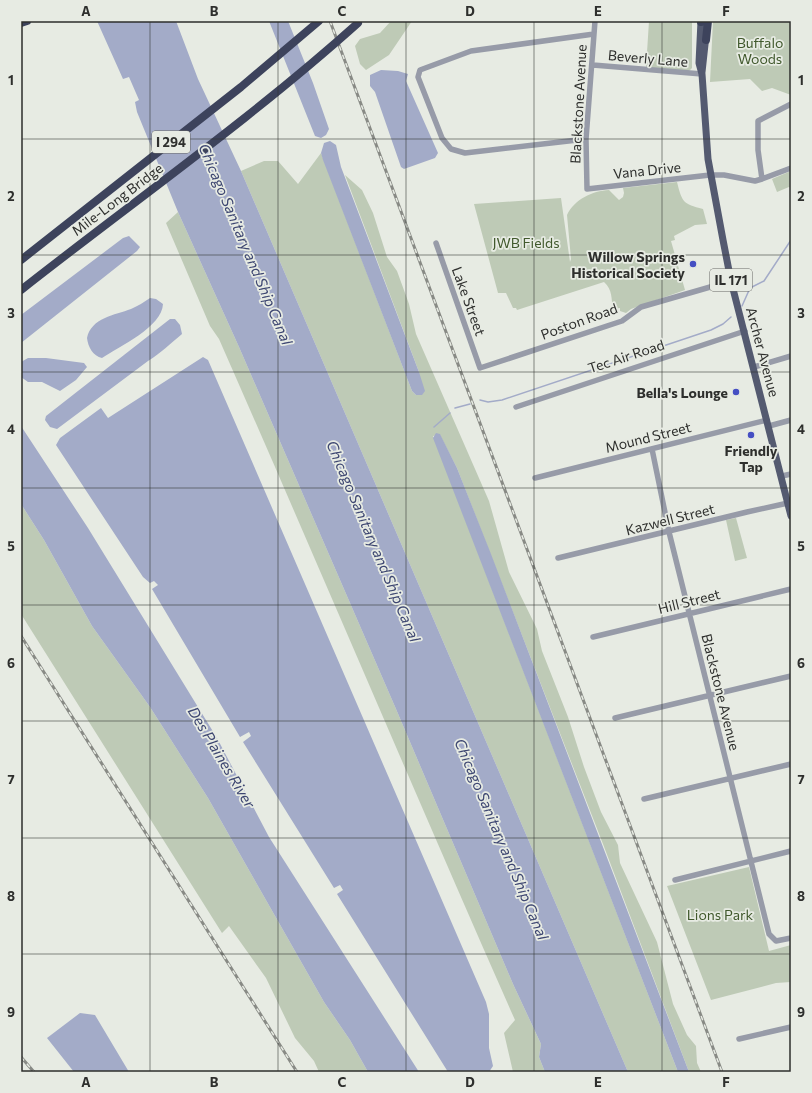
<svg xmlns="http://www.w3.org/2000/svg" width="812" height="1093" viewBox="0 0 812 1093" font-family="Commissioner,sans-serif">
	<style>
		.green { fill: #becab6 }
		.water { fill: #a3abc8 }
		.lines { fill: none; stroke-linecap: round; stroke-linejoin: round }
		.stream { stroke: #a3abc8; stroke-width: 1.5 }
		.minor { stroke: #979ba8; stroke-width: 5.5 }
		.major { stroke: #545a70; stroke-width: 7 }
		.highway { stroke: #3d435c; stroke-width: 8 }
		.rail-casing { stroke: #888a85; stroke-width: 3 }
		.rail { stroke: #e7ebe3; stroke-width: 1.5; stroke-dasharray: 4.5; stroke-linecap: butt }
		.highway-bridge { stroke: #3d435c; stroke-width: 8 }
		.grid { fill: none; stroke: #2e2f2d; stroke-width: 1; stroke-opacity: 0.55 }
		.poi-dot { fill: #454fc3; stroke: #e7ebe3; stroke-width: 1.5 }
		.labels { text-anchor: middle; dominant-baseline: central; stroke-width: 3.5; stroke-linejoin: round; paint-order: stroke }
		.shield { fill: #e7ebe3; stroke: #666764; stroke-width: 1 }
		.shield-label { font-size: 13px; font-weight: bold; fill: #2e2f2d }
		.park-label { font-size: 14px; fill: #41592d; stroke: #e7ebe3 }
		.street-label { font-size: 14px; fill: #2e2f2d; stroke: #e7ebe3 }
		.poi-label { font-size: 14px; font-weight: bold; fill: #2e2f2d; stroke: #e7ebe3; text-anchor: end }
		.water-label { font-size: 15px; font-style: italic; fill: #3d4671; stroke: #e7ebe3 }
		.neatline { fill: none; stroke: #2e2f2d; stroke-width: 1.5 }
		.grid-label { font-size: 13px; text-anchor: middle; font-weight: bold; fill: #2e2f2d }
	</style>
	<rect width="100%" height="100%" fill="#e7ebe3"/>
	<path class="green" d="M391 21H412L389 55 366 70 360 64 355 46 360 39 380 33Z
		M649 21H692V68L689 71 646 68Z
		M713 21H791V95L772 88 762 91 750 79 710 82Z
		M321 153 412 391 416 395 419 372 345 175 362 190 373 213 387 257 397 271 409 304 416 334 489 501 509 572 537 629 542 651 568 717 584 767 601 812 618 845 620 863 657 942 673 1004 687 1035 696 1046 697 1063 701 1072H689L603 844 457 468 440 435 433 436 678 1072H628L241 171 264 161H278L298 184Z
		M791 171V188L789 187 777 192 772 179Z
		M677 182C682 202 683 204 703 209L707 224 695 225 674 236 675 240 671 241 685 290 631 309 626 313 620 311V308L613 309C611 299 613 290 604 282L517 310 516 308H513L506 293H498L474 204 561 198 570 262 571 259 567 215C575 199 592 191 609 190L619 200 623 197 624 193 623 188Z
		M178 212 239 347 396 709 513 984 541 1044 539 1057 545 1072H513L504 1033 515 1020C415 794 319 566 219 339L210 326 166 223Z
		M21 504 44 540 92 626 150 707 208 798 324 1002 350 1040 368 1072H319L314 1061 295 1038 266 978 229 926 222 933 21 614Z
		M736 518 747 558 735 561 726 520Z
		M749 867 769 951 791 945V982L776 983 711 1000 667 886Z"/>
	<path class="water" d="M97 21H176L198 79 241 171 628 1072H545L539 1057 541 1044 513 984 396 709 239 347 178 212 137 112 135 102 139 100 129 77 123 79Z
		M269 21H288L313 83 329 129 326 135 321 138 315 136Z
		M381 70 398 71 408 74 406 81 438 153 435 158 404 169 401 167 375 92 370 86V75Z
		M330 141 336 145 341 167 419 372 425 391 422 395H416L412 391 323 160 321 153 324 143Z
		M129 236 140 247 137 251 21 343V315L123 238Z
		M150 298 156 299 163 304C162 327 120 346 102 358 93 356 88 347 87 338 91 318 115 315 131 309 138 306 144 302 150 298Z
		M170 319H175L180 325 182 334C170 344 161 353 148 361L57 429 50 427 45 420 46 416Z
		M203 357 208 360 486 1002 489 1014V1048L493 1066 489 1072H448L337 894 343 890 340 885 334 888 243 742 251 736 249 732 240 737 152 589 158 585 154 581 150 583 143 577 56 445 60 438 101 408 108 418Z
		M28 358H46L84 363 87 367 76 380 60 391 42 382H28L21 377V362Z
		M21 426 88 528 217 738 269 837 419 1072H368L350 1040 324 1002 208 798 150 707 92 626 44 540 21 504Z
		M436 433 440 434 457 468 491 554 689 1072H678L433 438Z
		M80 1013 95 1015 129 1072H74L47 1038Z"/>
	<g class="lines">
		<path class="stream" d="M742 306 750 288 764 281 791 240
			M480 400 488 402 502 400 711 330 723 324 731 317
			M455 408 470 404
			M434 427 450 413"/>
		<path class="minor" d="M595 21 586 139 587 189 710 175H724L755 181 762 179
			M593 65 702 74
			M791 104 758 121V150L762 179 791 168
			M586 139 465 153 451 149 442 138 418 77 420 70 471 51 594 34
			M436 243 480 368 622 321 641 307 731 281
			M754 367 791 356
			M516 407 745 331
			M769 426 791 420
			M652 449 669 532 769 934 776 941 791 938
			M782 476 791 474
			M535 478 767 420
			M558 558 747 512 788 503
			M593 637 791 589
			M615 718 791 676
			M644 799 791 764
			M675 880 791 851
			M739 1039 791 1027"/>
		<path class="major" d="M701 21 699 63 702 74 708 159 723 240 731 281 791 516
			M702 72 706 35"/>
		<path class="highway" d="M701 21V22
			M21 23 27 21
			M706 40 708 21
			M21 260 241 87 319 21"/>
		<defs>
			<path id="rail" d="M330 21 722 1072
				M21 636 297 1072
				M21 1057 34 1072
				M21 1071 22 1072"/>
		</defs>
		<use href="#rail" class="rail-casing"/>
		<use href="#rail" class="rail"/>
		<path class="highway-bridge" d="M21 290C134 201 251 119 358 23"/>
	</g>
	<path class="grid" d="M150 21V1072M278 21V1072M406 21V1072M534 21V1072M662 21V1072M21 139H791M21 255H791M21 372H791M21 488H791M21 605H791M21 721H791M21 838H791M21 954H791"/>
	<g class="poi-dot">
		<circle cx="693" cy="264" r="4"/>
		<circle cx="736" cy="392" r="4"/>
		<circle cx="751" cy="435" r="4"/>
	</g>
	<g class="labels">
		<g class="shield">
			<rect x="152" y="131" width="38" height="22" rx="3"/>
			<rect x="710" y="269" width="42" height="22" rx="3"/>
		</g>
		<g class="shield-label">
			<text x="171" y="142">I 294</text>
			<text x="731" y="280">IL 171</text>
		</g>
		<g class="park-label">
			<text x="760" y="42">Buffalo<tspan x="760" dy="16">Woods</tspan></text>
			<text x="526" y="242">JWB Fields</text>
			<text x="720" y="914">Lions Park</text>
		</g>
		<g class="street-label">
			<text transform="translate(648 58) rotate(5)">Beverly Lane</text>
			<text transform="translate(578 104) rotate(-87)">Blackstone Avenue</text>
			<text transform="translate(647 170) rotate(-6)">Vana Drive</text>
			<text transform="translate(117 199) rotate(-37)">Mile-Long Bridge</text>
			<text transform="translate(469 301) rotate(70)">Lake Street</text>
			<text transform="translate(579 321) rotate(-20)">Poston Road</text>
			<text transform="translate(763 352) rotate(75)">Archer Avenue</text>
			<text transform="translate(626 356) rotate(-18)">Tec Air Road</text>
			<text transform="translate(648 437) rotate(-14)">Mound Street</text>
			<text transform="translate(670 519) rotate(-14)">Kazwell Street</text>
			<text transform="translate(689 601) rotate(-14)">Hill Street</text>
			<text transform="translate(721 692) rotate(76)">Blackstone Avenue</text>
		</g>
		<g class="poi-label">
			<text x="685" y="256">Willow Springs<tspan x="685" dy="16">Historical Society</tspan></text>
			<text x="728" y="392">Bella's Lounge</text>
			<text x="751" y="450" text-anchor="middle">Friendly<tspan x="751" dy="16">Tap</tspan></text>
		</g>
		<g class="water-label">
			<text transform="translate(246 244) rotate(67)">Chicago Sanitary and Ship Canal</text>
			<text transform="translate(374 541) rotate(67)">Chicago Sanitary and Ship Canal</text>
			<text transform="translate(222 757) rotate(59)">Des Plaines River</text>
			<text transform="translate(502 839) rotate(67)">Chicago Sanitary and Ship Canal</text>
		</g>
	</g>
	<rect width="812" height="1093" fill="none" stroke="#e7ebe3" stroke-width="44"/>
	<rect x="22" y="22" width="768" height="1049" class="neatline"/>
	<g class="grid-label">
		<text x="86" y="16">A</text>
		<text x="214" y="16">B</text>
		<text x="342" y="16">C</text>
		<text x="470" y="16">D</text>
		<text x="598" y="16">E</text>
		<text x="726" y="16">F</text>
		<text x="11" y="85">1</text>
		<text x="801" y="85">1</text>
		<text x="11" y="201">2</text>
		<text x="801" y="201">2</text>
		<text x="11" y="318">3</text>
		<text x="801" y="318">3</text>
		<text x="11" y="434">4</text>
		<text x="801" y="434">4</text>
		<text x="11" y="551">5</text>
		<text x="801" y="551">5</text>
		<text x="11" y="668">6</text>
		<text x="801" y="668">6</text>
		<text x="11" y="784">7</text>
		<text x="801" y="784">7</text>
		<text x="11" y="901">8</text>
		<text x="801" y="901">8</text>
		<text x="11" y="1017">9</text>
		<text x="801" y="1017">9</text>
		<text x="86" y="1087">A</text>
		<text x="214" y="1087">B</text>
		<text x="342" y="1087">C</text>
		<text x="470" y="1087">D</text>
		<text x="598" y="1087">E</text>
		<text x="726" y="1087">F</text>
	</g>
</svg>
